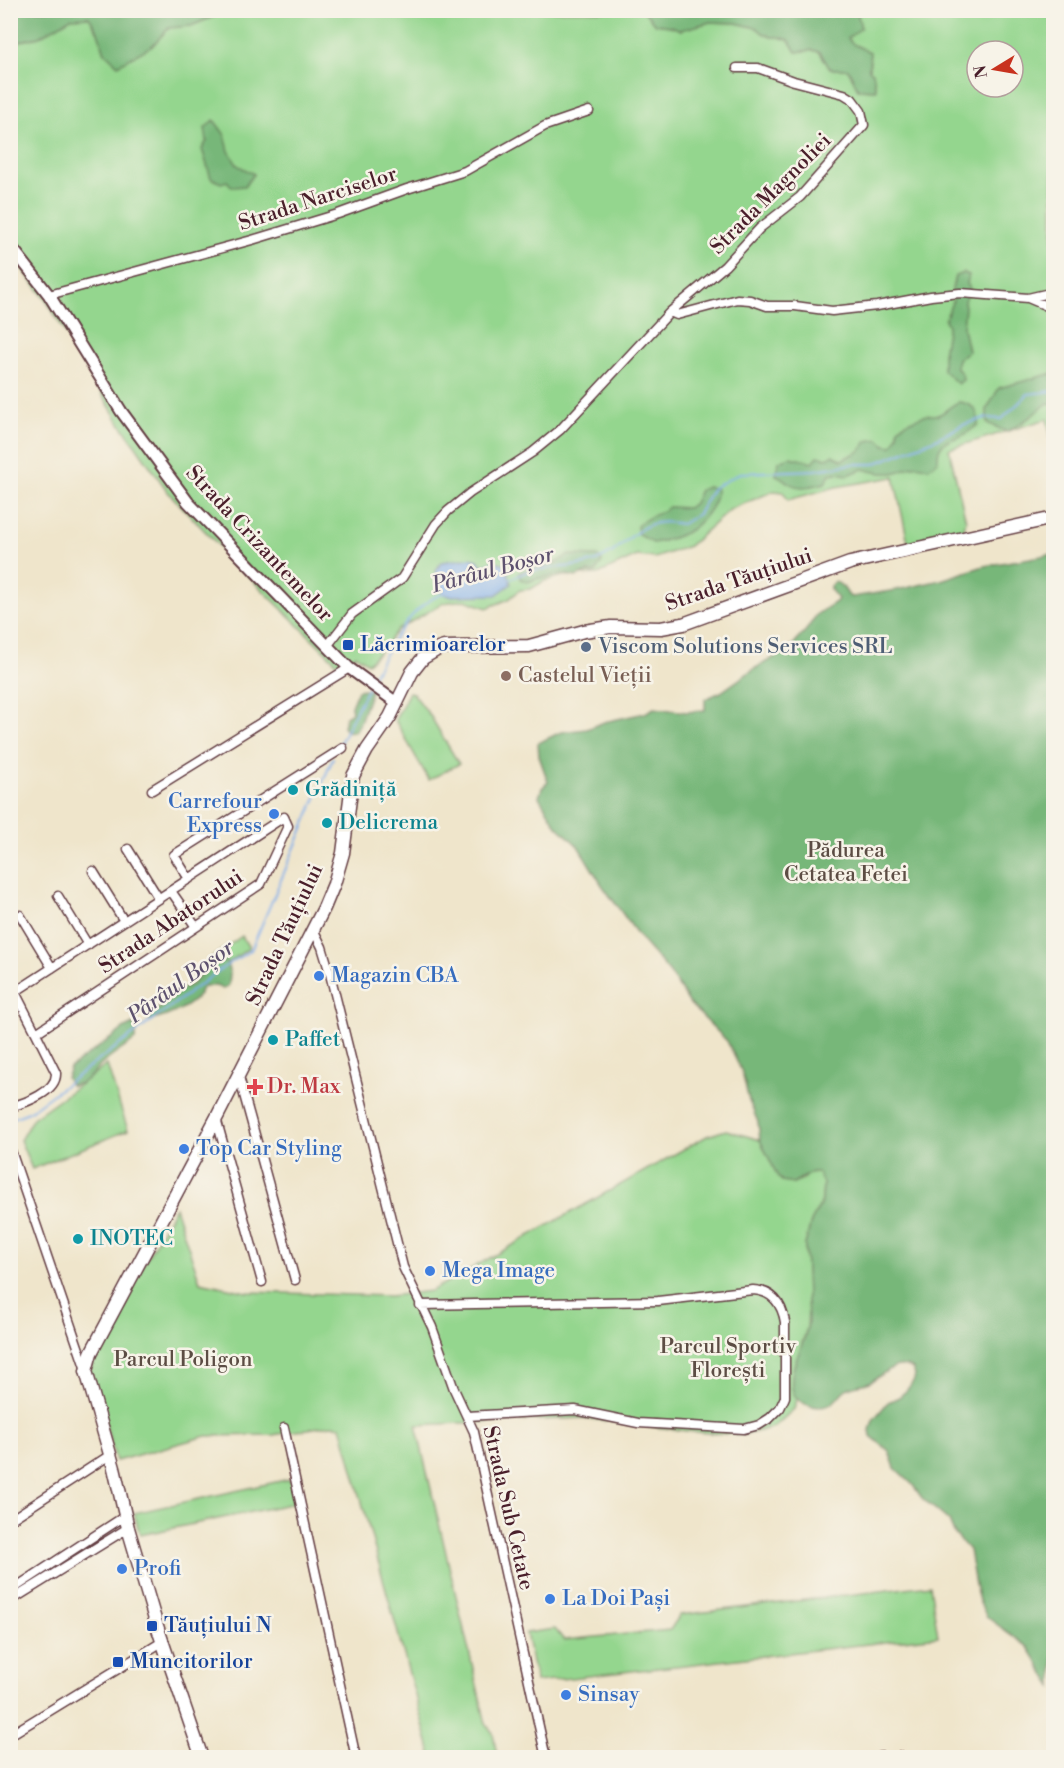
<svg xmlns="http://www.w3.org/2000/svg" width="1064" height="1768" viewBox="0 0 1064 1768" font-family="'Libre Bodoni',serif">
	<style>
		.green { fill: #94d68e; stroke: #6f7a5c; stroke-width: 1.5; fill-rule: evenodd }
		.forest { fill: #77b779; stroke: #606b52; stroke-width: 1.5 }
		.water { fill: #80afea; stroke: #65678a; stroke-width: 1.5 }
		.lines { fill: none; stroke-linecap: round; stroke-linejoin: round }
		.stream { stroke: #80afea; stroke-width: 2 }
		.minor-casing { stroke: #633d43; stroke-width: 11 }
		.tertiary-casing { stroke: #633d43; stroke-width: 14 }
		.secondary-casing { stroke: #633d43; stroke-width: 15 }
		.minor { stroke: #fff; stroke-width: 8 }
		.tertiary { stroke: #fff; stroke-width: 10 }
		.secondary { stroke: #fff; stroke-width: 12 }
		.transit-dot { fill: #1a4fb4; stroke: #f7f3e8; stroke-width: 2 }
		.service-dot { fill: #5c6f8a; stroke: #f7f3e8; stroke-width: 2 }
		.education-dot { fill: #8d6e63; stroke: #f7f3e8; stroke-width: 2 }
		.culture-dot { fill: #0f9aa8; stroke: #f7f3e8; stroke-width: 2 }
		.shop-dot { fill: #3f7fe0; stroke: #f7f3e8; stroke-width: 2 }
		.health-dot { fill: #e0444e; stroke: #f7f3e8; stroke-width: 2 }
		.labels { text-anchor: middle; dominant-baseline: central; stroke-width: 5; stroke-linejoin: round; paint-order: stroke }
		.street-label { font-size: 21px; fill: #4a1f2b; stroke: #f7f3e8 }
		.transit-label { font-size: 21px; fill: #164399; stroke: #f7f3e8; text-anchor: start }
		.service-label { font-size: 21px; fill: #4e5e75; stroke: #f7f3e8; text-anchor: start }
		.education-label { font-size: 21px; fill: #785e54; stroke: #f7f3e8; text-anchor: start }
		.culture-label { font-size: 21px; fill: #0d838f; stroke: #f7f3e8; text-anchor: start }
		.shop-label { font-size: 21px; fill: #366cbe; stroke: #f7f3e8; text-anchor: start }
		.park-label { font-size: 21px; fill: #5c4d44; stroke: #f7f3e8 }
		.health-label { font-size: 21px; fill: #be3a42; stroke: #f7f3e8; text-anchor: start }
		.water-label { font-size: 22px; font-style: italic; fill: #5d516e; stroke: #f7f3e8 }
	</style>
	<rect width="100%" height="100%" fill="#f7f3e8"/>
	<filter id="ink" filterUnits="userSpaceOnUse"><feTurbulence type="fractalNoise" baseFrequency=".0167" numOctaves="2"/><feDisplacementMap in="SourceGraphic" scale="12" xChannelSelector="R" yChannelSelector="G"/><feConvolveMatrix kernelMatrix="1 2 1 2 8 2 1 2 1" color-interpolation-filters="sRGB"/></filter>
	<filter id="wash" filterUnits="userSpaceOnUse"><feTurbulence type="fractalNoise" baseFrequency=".008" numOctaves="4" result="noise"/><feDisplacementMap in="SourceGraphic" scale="24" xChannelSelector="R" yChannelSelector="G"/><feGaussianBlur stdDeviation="1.35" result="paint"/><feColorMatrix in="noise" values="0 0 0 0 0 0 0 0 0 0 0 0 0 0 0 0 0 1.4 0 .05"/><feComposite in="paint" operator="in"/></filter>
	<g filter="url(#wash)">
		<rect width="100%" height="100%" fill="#efe5cb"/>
		<path class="green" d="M234 11H644L655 24 671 26 681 30 710 22 736 23 758 28 763 33 771 37H779L789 40 796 52 812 50 820 52 830 69H848L858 89 876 90 869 70 870 61 850 42 848 37 858 22 857 11H1053V448L1047 419 949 449 966 521 962 536 909 547 894 477 836 487 788 500 783 492 774 491 731 509 689 546 655 558 637 556 598 574 563 576 544 581 531 589 520 590 509 599 487 608 465 600 443 603 397 630 384 647 368 663 356 655 339 665 241 569 168 492 117 419 46 300 11 254V43L39 37 71 17H89L98 32 105 53 152 46 169 27 191 26 215 16ZM977 51H1013V87H977Z
			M409 692 413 693 431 717 459 764 429 780 395 720Z
			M242 936 249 948 215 972 208 960Z
			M107 1065 128 1130 32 1169 20 1140 33 1118Z
			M726 1130 760 1140 768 1156 793 1183 803 1179 807 1174 818 1173 823 1183 822 1201 811 1222 805 1245 808 1310 807 1328 802 1343 804 1378 794 1409 774 1427 744 1435 695 1432 583 1418 416 1425 486 1724 493 1733 497 1757H432L341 1426 331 1425 273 1435 206 1436 116 1461 90 1370 108 1329 175 1207 200 1282 247 1292 390 1296 431 1291 707 1136Z
			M290 1479 295 1503 140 1535 134 1513Z
			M930 1585 938 1636 536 1682 526 1633 555 1629 564 1640 670 1630 680 1615Z"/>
		<path class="forest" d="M10 11 11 10 234 11 215 16 191 26 169 28 152 46 118 65 105 53 98 32 89 17 71 18 39 37 11 43Z
			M644 11H857L861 28 848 38 853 44 870 52 869 70 873 72 876 90 858 89 848 69H830L820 52 812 50 796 52 789 40 779 37H771L763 33 757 28 736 23 710 22 681 30 671 26 655 24Z
			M214 120 225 135 229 151 237 165 254 174 245 186 232 187 227 181 221 183 211 178 202 149 207 141 205 128Z
			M964 273 969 275 967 283 970 289 964 302 965 307 963 328 968 351 958 359 956 367 962 374 963 380 958 384 943 370V354L948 325 945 320 953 300 952 289 955 276Z
			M1053 373V404L1048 403 1029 418 1007 432 987 423V409L999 388Z
			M959 402C972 403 980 412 978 425 972 429 967 434 961 436 946 442 937 442 938 461L929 468C912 462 912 468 897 472 888 475 872 472 863 469L848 475 837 473 830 474 825 483C814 486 799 490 789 483 784 480 782 477 776 475L779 461 790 457 813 462 818 456 827 458 833 455 842 460C854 452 859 456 867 441L879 439 885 445 892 446 898 435V428C904 423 920 416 928 415 929 415 937 415 938 415 945 413 950 405 959 402Z
			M707 487 716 488C719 504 698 527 685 533 675 538 664 541 653 543L638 534 637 526C647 516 659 515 669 507L688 508 694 503 700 490Z
			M1053 554H1054L1053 1687 1028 1647 987 1617 979 1601 975 1585 969 1550 954 1533 949 1521 922 1498 912 1484 895 1468 889 1451 871 1436 870 1430 873 1420 888 1402 899 1397 907 1390 914 1380 915 1375 913 1369C896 1358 882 1377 867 1383 860 1385 852 1385 845 1390 839 1395 836 1402 829 1405 815 1410 794 1404 792 1388 789 1364 806 1345 808 1322L805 1245 811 1222 822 1201 823 1183 818 1173 812 1172 793 1183 782 1181 778 1177 760 1140 758 1122 749 1101 742 1072 727 1041 690 1004 670 973 643 942 602 885 578 846 557 826 539 797 542 788 548 782 539 756 538 743 561 732 587 729 604 722 645 713 654 708 687 712 705 710V699L721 692 754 669 789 649 807 629 817 614 836 602 838 599 830 589V586L835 581 843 587 849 596 852 597 897 590 941 580 984 566Z
			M569 555 597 556 602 561 596 572H587L576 577 563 574 536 579 528 582 520 579 519 573C528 568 537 569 547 566 554 565 562 558 569 555Z
			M365 689 371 691 359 725 354 732 346 731 343 726 346 716 352 712 351 706 358 690Z
			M221 961H226L230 973 229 985 223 989 216 986H203C201 990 199 996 195 999 187 1007 160 1022 148 1019L152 1011 160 1008 178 990 192 984 208 967Z
			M133 1024 137 1030 135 1040C126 1047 116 1053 107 1060 92 1071 91 1082 71 1086L66 1078 70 1068 125 1028Z"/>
		<path class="water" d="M471 558 478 560 482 566 494 561 506 564 511 584 496 595 448 596 443 593 436 571 441 562Z"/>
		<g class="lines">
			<path class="stream" d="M509 579C515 578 520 574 526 572 549 566 574 569 596 561 632 547 635 514 682 524L698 514 713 488 740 473 815 470 853 464H874L936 439 963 425 985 418 1002 419 1028 394 1054 391
				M371 680C386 651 411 603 445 593
				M338 747 369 685
				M10 1119 29 1112 221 969 251 950 333 758"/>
		</g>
	</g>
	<g filter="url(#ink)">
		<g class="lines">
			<defs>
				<path id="minor" d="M49 295 252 240 338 214 407 189 465 171 545 126 589 111
					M1028 298 1054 309
					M670 312 677 315 737 299 750 300 767 306H795L832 311 877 306 931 296 960 293 1028 298 1054 292
					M328 645 352 614 402 578 436 524 448 511 470 493 533 452 560 430 670 312 725 266 760 228 800 197 864 125 861 111 852 99 844 94 794 81 758 68H737
					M152 790 349 668
					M128 849 159 899
					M93 871 124 921
					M189 879 174 855 343 748
					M171 891 196 927
					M58 896 88 945
					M20 915 52 968
					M313 929 322 947 329 970 403 1267 432 1327 454 1389 474 1432 546 1758
					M238 1073 295 1280
					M10 1107C25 1103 57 1092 56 1073L36 1033 261 884 288 826 284 817 15 992 36 1033
					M216 1118 262 1282
					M10 1148 86 1370
					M420 1305 658 1301 753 1290C773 1291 782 1304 785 1322V1397L780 1408 770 1418 759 1425 744 1429 638 1423 575 1410 467 1416
					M284 1428 356 1758
					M10 1520 110 1455
					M10 1591 125 1516
					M10 1601 128 1528
					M10 1735 162 1642"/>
				<path id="tertiary" d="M10 245 49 295 121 411 188 502 349 668 397 703
					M880 1758H903"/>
				<path id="secondary" d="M202 1758 156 1623 128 1528 114 1468 86 1371 91 1353 218 1115 324 908 334 884 343 853 353 776 367 750 390 717 412 672 423 658 438 649 444 647 529 646 584 631 611 627 661 628 683 624 850 563 1054 518"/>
			</defs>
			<use href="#minor" class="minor-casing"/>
			<use href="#tertiary" class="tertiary-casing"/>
			<use href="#secondary" class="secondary-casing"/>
			<use href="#minor" class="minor"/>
			<use href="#tertiary" class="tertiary"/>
			<use href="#secondary" class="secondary"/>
		</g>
	</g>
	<g class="transit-dot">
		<rect x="342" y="639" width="12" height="12" rx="3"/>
		<rect x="146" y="1620" width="12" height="12" rx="3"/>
		<rect x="112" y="1656" width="12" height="12" rx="3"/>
	</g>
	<circle class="service-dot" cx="586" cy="647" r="6"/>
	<circle class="education-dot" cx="506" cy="676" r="6"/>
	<g class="culture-dot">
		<circle cx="293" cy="790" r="6"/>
		<circle cx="327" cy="823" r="6"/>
		<circle cx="273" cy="1040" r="6"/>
		<circle cx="78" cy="1239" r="6"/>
	</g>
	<g class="shop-dot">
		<circle cx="274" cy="814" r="6"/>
		<circle cx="319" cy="976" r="6"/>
		<circle cx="184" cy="1149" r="6"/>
		<circle cx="430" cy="1271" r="6"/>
		<circle cx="122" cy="1569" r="6"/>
		<circle cx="550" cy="1599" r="6"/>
		<circle cx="566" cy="1695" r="6"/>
	</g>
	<path class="health-dot" d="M252 1078h6v6h6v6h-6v6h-6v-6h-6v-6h6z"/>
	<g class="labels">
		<g class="street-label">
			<text transform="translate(771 194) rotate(-45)">Strada Magnoliei</text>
			<text transform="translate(318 199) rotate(-18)">Strada Narciselor</text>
			<text transform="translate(259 544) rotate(47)">Strada Crizantemelor</text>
			<text transform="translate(739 580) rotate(-19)">Strada Tăuțiului</text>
			<text transform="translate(171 922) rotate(-34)">Strada Abatorului</text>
			<text transform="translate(285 935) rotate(-65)">Strada Tăuțiului</text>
			<text transform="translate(508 1508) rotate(77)">Strada Sub Cetate</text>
		</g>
		<g class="transit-label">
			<text x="360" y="645">Lăcrimioarelor</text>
			<text x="164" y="1626">Tăuțiului N</text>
			<text x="130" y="1662">Muncitorilor</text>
		</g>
		<g class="service-label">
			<text x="598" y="647">Viscom Solutions Services SRL</text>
		</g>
		<g class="education-label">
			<text x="518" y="676">Castelul Vieții</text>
		</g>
		<g class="culture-label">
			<text x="305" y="790">Grădiniță</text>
			<text x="339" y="823">Delicrema</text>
			<text x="285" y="1040">Paffet</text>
			<text x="90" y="1239">INOTEC</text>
		</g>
		<g class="shop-label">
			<text x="262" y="802" text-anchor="end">Carrefour<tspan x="262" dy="24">Express</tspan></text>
			<text x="331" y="976">Magazin CBA</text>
			<text x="196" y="1149">Top Car Styling</text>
			<text x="442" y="1271">Mega Image</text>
			<text x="134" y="1569">Profi</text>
			<text x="562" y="1599">La Doi Pași</text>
			<text x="578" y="1695">Sinsay</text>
		</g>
		<g class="park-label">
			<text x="846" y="851">Pădurea<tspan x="846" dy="24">Cetatea Fetei</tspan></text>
			<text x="728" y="1347">Parcul Sportiv<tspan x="728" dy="24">Florești</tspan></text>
			<text x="183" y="1360">Parcul Poligon</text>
		</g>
		<g class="health-label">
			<text x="267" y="1087">Dr. Max</text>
		</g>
		<g class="water-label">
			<text transform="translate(493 570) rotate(-15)">Pârâul Boșor</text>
			<text transform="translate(181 982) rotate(-36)">Pârâul Boșor</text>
		</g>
	</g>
	<rect width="1064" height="1768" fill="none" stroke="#f7f3e8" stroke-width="36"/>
	<g transform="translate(995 69) rotate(259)"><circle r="28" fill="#f7f3e8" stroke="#b29e9c" stroke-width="1.5"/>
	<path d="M0-4.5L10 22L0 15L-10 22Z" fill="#c8321e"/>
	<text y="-9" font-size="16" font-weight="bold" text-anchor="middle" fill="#4a1f2b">N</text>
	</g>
</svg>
